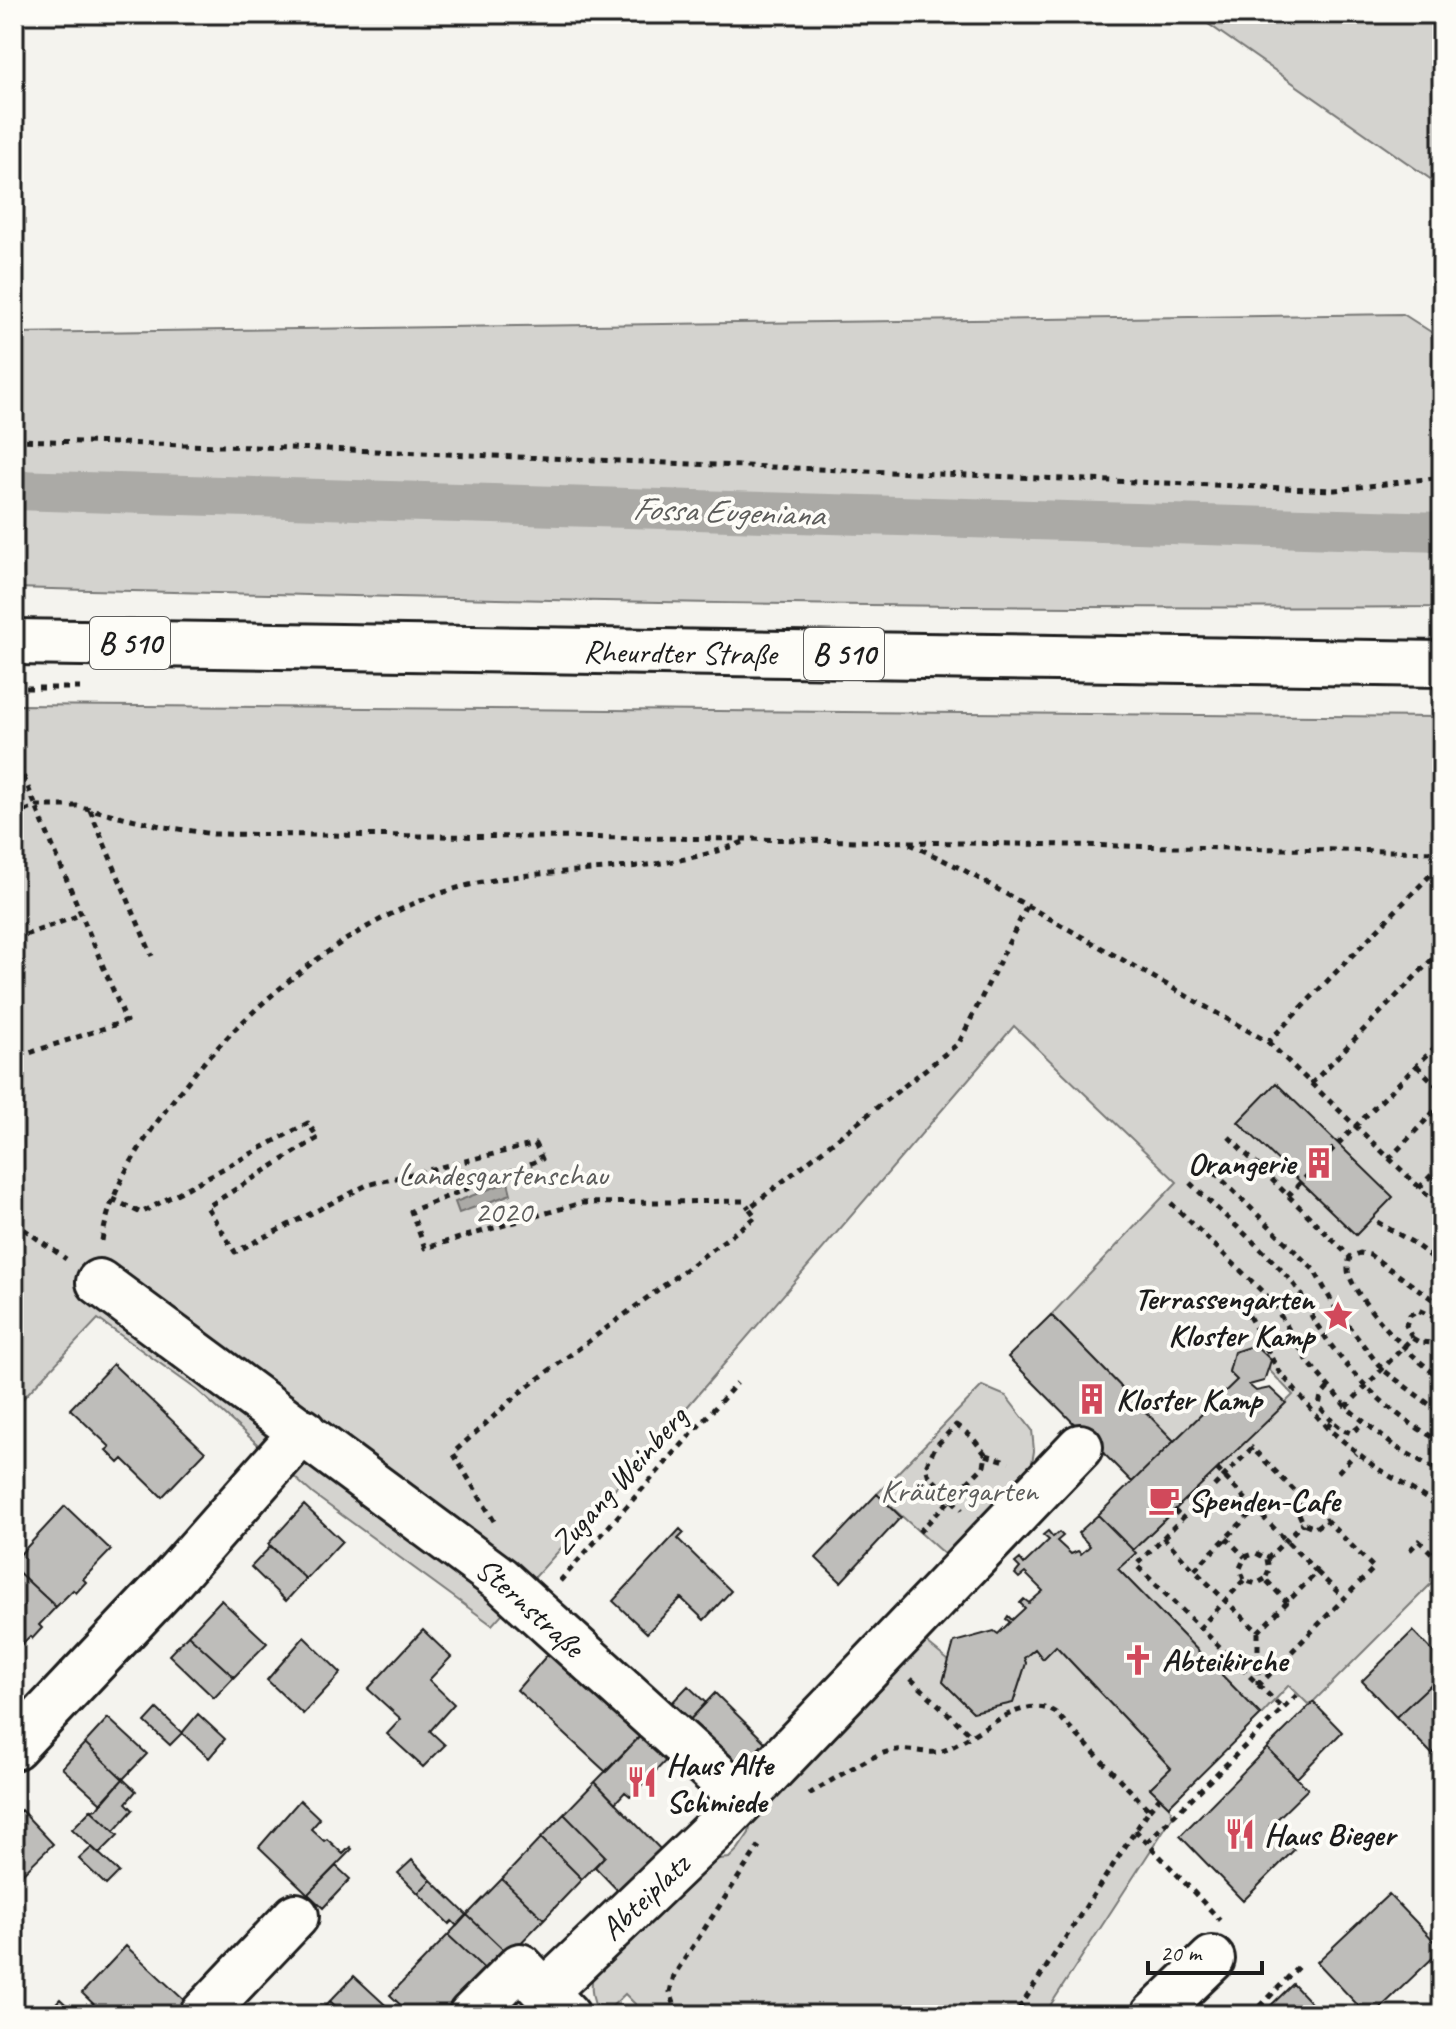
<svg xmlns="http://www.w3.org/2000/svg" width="1456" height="2029" viewBox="0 0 1456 2029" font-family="Caveat,sans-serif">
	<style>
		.green { fill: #d4d3cf; stroke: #787876; stroke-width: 2 }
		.water { fill: #abaaa6; stroke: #72716f; stroke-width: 2 }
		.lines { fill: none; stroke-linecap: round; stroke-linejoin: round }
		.canal { stroke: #abaaa6; stroke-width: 40 }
		.building { fill: #bebdba; stroke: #1c1c1c; stroke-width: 2 }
		.minor-casing { stroke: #1c1c1c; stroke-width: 50 }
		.major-casing { stroke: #1c1c1c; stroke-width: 50 }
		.path { stroke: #1c1c1c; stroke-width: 5; stroke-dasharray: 6 6; stroke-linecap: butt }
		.minor { stroke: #fdfcf7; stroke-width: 44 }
		.major { stroke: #fdfcf7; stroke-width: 44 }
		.labels { text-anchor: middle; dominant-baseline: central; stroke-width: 8; stroke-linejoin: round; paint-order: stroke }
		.shield { fill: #fdfcf7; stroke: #605f5e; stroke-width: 2 }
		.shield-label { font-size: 30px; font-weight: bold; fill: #1c1c1c }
		.street-label { font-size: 32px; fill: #1c1c1c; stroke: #fdfcf7 }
		.poi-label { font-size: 32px; font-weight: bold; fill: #1c1c1c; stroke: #fdfcf7; text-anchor: start }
		.park-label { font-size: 32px; fill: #5c5c5b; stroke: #fdfcf7 }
		.water-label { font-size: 34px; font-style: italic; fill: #5c5c5a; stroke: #fdfcf7 }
	</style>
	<rect width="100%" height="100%" fill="#f4f3ee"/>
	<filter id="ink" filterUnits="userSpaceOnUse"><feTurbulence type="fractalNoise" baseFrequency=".0125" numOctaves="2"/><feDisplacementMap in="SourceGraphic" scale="16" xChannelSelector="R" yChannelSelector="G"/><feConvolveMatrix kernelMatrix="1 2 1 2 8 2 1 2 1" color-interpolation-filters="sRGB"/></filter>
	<g filter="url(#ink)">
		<path class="green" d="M1194 14H1442V187Z
			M1403 314 1442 339V607C966 610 490 600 14 588V333Z
			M14 705 1442 717V1573L1313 1702 1308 1704 1289 1685 1261 1715 1118 1569 1135 1553 1133 1550 1293 1395 1269 1370 1270 1360 1255 1346 1234 1352 1229 1372 1237 1380 1174 1441 1051 1315 1177 1182 1014 1026 670 1427 492 1625 313 1494 197 1390 98 1319 14 1408Z
			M982 1386 1006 1396 1032 1430 1034 1451 1025 1505 962 1570 877 1494Z
			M916 1634 949 1661 943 1682 973 1712 1013 1703 1026 1663 1024 1658 1035 1649 1043 1658 1056 1646 1171 1768 1150 1788 1169 1806 1173 1816 1044 2015H646L625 1994 603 2015H600C590 1998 590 1984 595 1965L699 1861 729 1858 738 1849 749 1833 751 1821Z"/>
		<path class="water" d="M508 1182 511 1194 459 1213 455 1202Z"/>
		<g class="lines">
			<path class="canal" d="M14 490 1442 532"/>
		</g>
		<path class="building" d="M1276 1083 1393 1197 1356 1235 1238 1122Z
			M1051 1315 1174 1441 1132 1482 1008 1357Z
			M1255 1345 1271 1360 1264 1381 1249 1385 1256 1391 1270 1388 1286 1403 1133 1550 1098 1515 1237 1380 1229 1372 1234 1352Z
			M113 1364 205 1452 162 1497 123 1459 119 1463 106 1450 110 1447 70 1409Z
			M877 1494 901 1517 841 1582 816 1558Z
			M304 1505 342 1541 306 1579 268 1544Z
			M65 1506 111 1550 83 1579 86 1582 76 1593 73 1590 56 1607 14 1568V1561Z
			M1098 1515 1136 1553 1118 1569 1261 1715 1169 1806 1150 1788 1171 1768 1056 1646 1043 1659 1035 1649 1024 1658 1026 1663 1013 1703 973 1712 943 1682 954 1642 994 1631 998 1634 1010 1622 1006 1619 1008 1616 1012 1620 1025 1608 1020 1603 1024 1599 1029 1603 1043 1591 1025 1573 1019 1578 1015 1574 1020 1568 1015 1563 1020 1559 1024 1564 1049 1540 1043 1535 1048 1531 1053 1537 1059 1532 1063 1536 1057 1541 1071 1554 1078 1551 1081 1554 1090 1546 1078 1533Z
			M680 1529 684 1533 678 1539 731 1591 704 1620 681 1598 647 1633 613 1601Z
			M271 1546 306 1579 286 1601 251 1567Z
			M14 1568 56 1607 39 1625 42 1628 32 1639 30 1636 14 1652Z
			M221 1600 267 1643 234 1677 188 1635Z
			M423 1630 451 1657 429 1680 454 1704 430 1731 445 1745 423 1767 387 1734 401 1719 368 1689Z
			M1413 1631 1442 1661V1674L1396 1717 1362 1681Z
			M188 1635 234 1677 214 1698 169 1655Z
			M304 1637 341 1673 303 1714 267 1680Z
			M554 1647 648 1728 606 1772 517 1690Z
			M1442 1674V1745L1432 1754 1396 1717Z
			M688 1686 706 1703 683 1727 665 1710Z
			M715 1693 774 1751 743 1784 683 1727Z
			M1313 1702 1342 1732 1297 1778 1267 1748Z
			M157 1709 182 1733 170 1745 145 1722Z
			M198 1714 225 1739 209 1758 182 1733Z
			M108 1718 147 1754 123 1779 85 1743Z
			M648 1728 674 1752 631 1797 625 1792 615 1803 595 1782Z
			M85 1743 123 1779 101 1803 62 1768Z
			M1267 1748 1308 1789 1270 1826 1294 1850 1243 1901 1180 1836Z
			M123 1779 136 1791 126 1803 133 1810 114 1831 91 1810 97 1809Z
			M595 1782 668 1857 626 1899 595 1867 605 1856 564 1814Z
			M300 1800 320 1819 311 1829 324 1841 327 1839 343 1854 350 1847 352 1849 308 1894 259 1847Z
			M21 1810 53 1844 19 1877 14 1873V1817Z
			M91 1810 118 1835 99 1854 72 1829Z
			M564 1814 605 1856 582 1879 541 1838Z
			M541 1838 582 1879 544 1919 502 1879Z
			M92 1847 119 1872 106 1885 79 1859Z
			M412 1860 431 1880 418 1893 398 1873Z
			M336 1866 350 1879 323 1908 308 1894Z
			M502 1879 544 1919 509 1955 467 1915Z
			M431 1880 467 1915 457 1926 452 1921 449 1924 418 1893Z
			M1389 1894 1442 1949 1373 2015H1367L1317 1962Z
			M467 1915 509 1955 491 1975 448 1935Z
			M448 1935 491 1975 452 2015H411L390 1995Z
			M126 1946 186 2002 175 2015H105L82 1993Z
			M354 1976 394 2013 392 2015H345L330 2001Z
			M1293 1984 1322 2015H1261Z
			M60 1999 77 2015H45Z
			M330 2001 345 2015H324L320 2011Z"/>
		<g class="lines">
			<defs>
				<g id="minor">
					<path id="s1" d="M99 1282 500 1579 743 1799"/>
					<path d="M14 1747 166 1586 303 1431"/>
					<path id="s2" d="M545 1992 714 1830 1080 1447"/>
					<path d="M202 2015 296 1916"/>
					<path d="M471 2015 520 1966 567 2015"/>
					<path d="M1154 2015 1212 1959"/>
				</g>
				<g id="major">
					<path id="s3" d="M14 642 1442 664"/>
				</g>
			</defs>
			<use href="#minor" class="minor-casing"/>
			<use href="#major" class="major-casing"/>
			<path class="path" d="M14 440 323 449 1335 490 1442 477
				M14 688H81
				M14 754 126 1021 14 1058
				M90 810 152 956
				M14 816 37 806H77L165 827 213 834 750 839 1442 852
				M910 844 962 869 1268 1042 1442 863
				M14 939 80 915
				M1268 1042 1442 1209
				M1417 1066 1442 1091
				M1311 1084 1442 949
				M1229 1137 1350 1257
				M1389 1159 1442 1103
				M1206 1164 1314 1270 1339 1314 1382 1369 1442 1414
				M1190 1183C1224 1216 1262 1247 1292 1282 1303 1294 1308 1312 1317 1325 1349 1374 1389 1415 1442 1442
				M1419 1188 1442 1164
				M1288 1196C1338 1142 1391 1092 1442 1040
				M112 1199 141 1213 308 1123 318 1138 207 1207 235 1252 367 1185 535 1144 542 1159 411 1211 425 1248 581 1203 744 1201 749 1208
				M1171 1203 1271 1300 1309 1363 1346 1407 1394 1446 1442 1473
				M14 1222 66 1259
				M1377 1222 1412 1242 1442 1265
				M102 1241C109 1192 136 1151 165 1111 236 1013 361 905 483 882 574 864 655 877 746 841
				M1442 1273 1438 1284 1442 1293
				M1442 1306 1370 1255 1360 1253 1350 1257C1348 1264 1347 1269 1349 1275 1361 1307 1414 1360 1442 1379
				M1249 1316 1278 1370 1327 1428 1375 1467 1442 1508
				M1412 1338 1406 1325 1410 1315 1418 1310 1434 1317
				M1328 1388 1321 1396 1319 1406 1332 1421
				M1346 1407 1412 1338 1419 1342 1433 1343 1439 1334 1434 1317 1442 1309
				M956 1425 972 1437 986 1455 984 1466 951 1499 928 1474 926 1466 935 1447Z
				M1327 1428 1332 1421 1343 1430 1351 1433 1364 1423
				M986 1455 1009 1462
				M1217 1469 1255 1509
				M1338 1472 1356 1453
				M1174 1510 1182 1518
				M494 1521 453 1453 523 1390 756 1217 749 1208 959 1043 1027 906
				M919 1532 951 1499 962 1510
				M1163 1537 1194 1570
				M1226 1538 1245 1557
				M1410 1550 1419 1541 1436 1557 1442 1551
				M1267 1559 1303 1523
				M1317 1572 1345 1599
				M1265 1579 1256 1584 1244 1580 1240 1568 1245 1557 1256 1553 1267 1559 1269 1570 1265 1579 1287 1602
				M560 1581 737 1383
				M1199 1629 1244 1580
				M1258 1632 1317 1572 1255 1509 1194 1570 1258 1632V1685
				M911 1679 972 1736
				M1258 1686 1374 1568 1326 1520 1315 1528 1303 1523 1297 1509 1304 1500 1252 1448 1136 1565 1275 1701 1283 1708
				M809 1794C830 1782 875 1751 897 1750 912 1748 931 1756 945 1750 976 1738 1023 1691 1056 1713L1149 1810 1015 2015
				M1149 1810 1160 1797
				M1135 1830 1220 1920
				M1147 1842 1298 1694
				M678 2015 670 1992 674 1975 759 1846
				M1252 2015 1300 1965"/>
			<use href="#minor" class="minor"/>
			<use href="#major" class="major"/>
		</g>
	</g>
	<defs>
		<symbol id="building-bare" viewBox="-9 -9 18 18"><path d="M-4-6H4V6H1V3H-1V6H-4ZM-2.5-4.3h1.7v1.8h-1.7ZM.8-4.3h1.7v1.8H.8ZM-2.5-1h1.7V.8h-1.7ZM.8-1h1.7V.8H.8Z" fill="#d1495b" stroke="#fdfcf7" stroke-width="2.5" paint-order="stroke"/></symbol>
		<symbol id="sight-bare" viewBox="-9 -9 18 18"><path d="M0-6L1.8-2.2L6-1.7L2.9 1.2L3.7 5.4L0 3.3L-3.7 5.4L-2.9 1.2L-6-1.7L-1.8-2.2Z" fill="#d1495b" stroke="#fdfcf7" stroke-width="2.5" paint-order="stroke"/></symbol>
		<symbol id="cafe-bare" viewBox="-9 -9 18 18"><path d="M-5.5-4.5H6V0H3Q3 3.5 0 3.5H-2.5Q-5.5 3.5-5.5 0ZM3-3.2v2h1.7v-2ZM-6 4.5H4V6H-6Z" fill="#d1495b" stroke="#fdfcf7" stroke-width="2.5" paint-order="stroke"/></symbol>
		<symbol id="church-bare" viewBox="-9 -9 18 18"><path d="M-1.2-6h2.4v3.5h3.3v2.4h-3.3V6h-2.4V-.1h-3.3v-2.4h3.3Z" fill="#d1495b" stroke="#fdfcf7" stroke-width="2.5" paint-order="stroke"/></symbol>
		<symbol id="restaurant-bare" viewBox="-9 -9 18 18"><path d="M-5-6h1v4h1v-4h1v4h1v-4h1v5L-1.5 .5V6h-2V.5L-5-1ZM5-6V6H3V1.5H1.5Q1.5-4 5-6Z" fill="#d1495b" stroke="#fdfcf7" stroke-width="2.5" paint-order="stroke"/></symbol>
	</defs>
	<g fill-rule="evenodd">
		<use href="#building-bare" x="1297" y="1141" width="44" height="44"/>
		<use href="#sight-bare" x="1316" y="1294" width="44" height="44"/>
		<use href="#building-bare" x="1070" y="1377" width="44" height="44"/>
		<use href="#cafe-bare" x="1142" y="1478" width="44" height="44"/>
		<use href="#church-bare" x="1116" y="1638" width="44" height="44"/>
		<use href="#restaurant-bare" x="620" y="1760" width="44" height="44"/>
		<use href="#restaurant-bare" x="1218" y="1812" width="44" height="44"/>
	</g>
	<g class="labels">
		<g class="shield">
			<rect x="90" y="617" width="80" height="52" rx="6"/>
			<rect x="804" y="628" width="80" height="52" rx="6"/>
		</g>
		<g class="shield-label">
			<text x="130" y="643">B 510</text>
			<text x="844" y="654">B 510</text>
		</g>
		<g class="street-label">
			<text stroke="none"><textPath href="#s3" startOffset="666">Rheurdter Straße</textPath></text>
			<text transform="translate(619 1480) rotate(-48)">Zugang Weinberg</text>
			<text stroke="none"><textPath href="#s1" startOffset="540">Sternstraße</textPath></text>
			<text stroke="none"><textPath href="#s2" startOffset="138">Abteiplatz</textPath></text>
		</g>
		<g class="poi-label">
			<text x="1295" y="1163" text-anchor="end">Orangerie</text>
			<text x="1314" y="1298" text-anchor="end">Terrassengarten<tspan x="1314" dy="37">Kloster Kamp</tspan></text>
			<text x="1116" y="1399">Kloster Kamp</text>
			<text x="1188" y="1500">Spenden-Cafe</text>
			<text x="1162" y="1660">Abteikirche</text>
			<text x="666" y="1764">Haus Alte<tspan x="666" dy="37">Schmiede</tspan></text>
			<text x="1264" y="1834">Haus Bieger</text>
		</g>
		<g class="park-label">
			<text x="503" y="1174">Landesgartenschau<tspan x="503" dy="37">2020</tspan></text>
			<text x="959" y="1490">Kräutergarten</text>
		</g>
		<g class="water-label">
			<text transform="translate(728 511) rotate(2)">Fossa Eugeniana</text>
		</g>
	</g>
	<rect width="1456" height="2029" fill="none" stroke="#fdfcf7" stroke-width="48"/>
	<rect x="24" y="24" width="1408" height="1981" fill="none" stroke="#1c1c1c" stroke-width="3" filter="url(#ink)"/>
	<path d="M1148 1961v12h114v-12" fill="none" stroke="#1c1c1c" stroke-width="4"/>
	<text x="1160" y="1961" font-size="24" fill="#1c1c1c" stroke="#fdfcf7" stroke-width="6" paint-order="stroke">20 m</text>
</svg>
